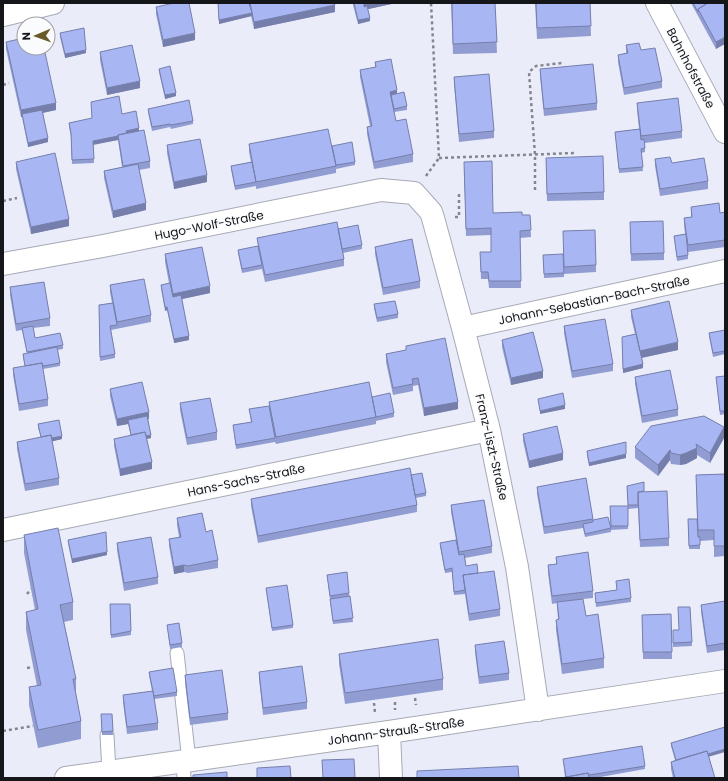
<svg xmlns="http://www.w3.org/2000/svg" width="728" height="781" viewBox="0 0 728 781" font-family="Poppins,sans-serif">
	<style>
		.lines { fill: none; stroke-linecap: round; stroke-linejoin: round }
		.lane-casing { stroke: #a7aab5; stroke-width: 15 }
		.street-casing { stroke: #a7aab5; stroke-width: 24 }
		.secondary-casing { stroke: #a7aab5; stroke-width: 24 }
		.path { stroke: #84868e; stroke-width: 2.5; stroke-dasharray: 3 3; stroke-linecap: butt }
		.lane { stroke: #fff; stroke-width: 13 }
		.street { stroke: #fff; stroke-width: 22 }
		.secondary { stroke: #fff; stroke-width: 22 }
		.wall { fill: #919dd2 }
		.shaded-wall { fill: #767fab }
		.building { fill: #a9b6f4; stroke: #767fab }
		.labels { text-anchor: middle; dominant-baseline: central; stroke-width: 3; stroke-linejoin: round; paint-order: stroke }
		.street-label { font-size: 12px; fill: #15161a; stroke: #fafbfd }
	</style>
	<rect width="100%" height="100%" fill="#eaedf9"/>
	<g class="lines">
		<defs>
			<path id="lane" d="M177 653 189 761
				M107 735 109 772
				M183 762 184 778"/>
			<path id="street" d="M3 15 53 3
				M3 264 103 246 381 190 414 193 431 212 433 218 463 328 489 430 517 567 538 710
				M463 328 725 271
				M3 530 489 430
				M389 732 391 778
				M66 778 389 732 725 681"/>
			<path id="secondary" d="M657 3 725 132"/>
		</defs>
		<use href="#lane" class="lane-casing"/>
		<use href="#street" class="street-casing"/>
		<use href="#secondary" class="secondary-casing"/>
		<path class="path" d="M3 85 9 83
			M439 158 575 153
			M426 176 439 158 431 3
			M535 190V155L529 72 536 66 562 63
			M3 201 17 198
			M455 217H459V194
			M27 594 31 589
			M27 668 33 667
			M415 698 416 705
			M395 702V710
			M374 703 375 713
			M3 731 33 726"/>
		<use href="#lane" class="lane"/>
		<use href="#street" class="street"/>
		<use href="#secondary" class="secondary"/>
	</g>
	<path class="wall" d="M218 3H334L335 12 254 29 251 16 219 24Z
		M353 3H396L368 9 370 21 358 24 353 5Z
		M451 3H495L497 53 453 54Z
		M535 3H590L591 36 537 39Z
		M691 3H725L716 49Z
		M156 7 195 40 163 47 156 14Z
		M60 33 86 53 65 58 60 37Z
		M6 42 56 110 43 113 48 142 28 147 22 117H21L6 49Z
		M626 45 662 81V88L624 95 618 62V55L626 53Z
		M100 52 140 88 107 95 100 60Z
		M375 62 397 94 407 106V110L394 112 396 121 413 154V162L374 169 367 134V127L370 126 360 77V70L375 67Z
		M159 69 176 96 165 99 159 72Z
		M540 69 597 103V110L544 116 540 76Z
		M454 77 494 131V138L459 142 454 84Z
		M637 103 682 131V138L645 143V152L641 153 643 171 619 173 615 132 639 129 637 110Z
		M148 109 193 121V124L171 129 170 127 152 131 148 112Z
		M122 114 139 131 150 161V168L139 170 146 210 113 218 104 178V171L122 167 118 140 93 144 94 163 72 164 71 137 69 127V123Z
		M249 144 332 146 355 162V165L336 169V173L256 189V186L235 190 231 169V166L251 162 249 152Z
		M167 145 207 182 174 189 167 153Z
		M546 158 604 192V200L547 201Z
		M655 159 672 163 708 181V189L660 196 655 166Z
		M16 162 69 226 31 234 16 169Z
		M464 169 493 213 522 215H530L531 237 520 238 521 288H489L488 279H481L480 252H491V235L466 236Z
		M691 207 720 213 725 212V247L688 252V259L677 261 674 236 685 234 684 225V218L691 217Z
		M338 229 362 245V249L343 253 344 259V266L265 282 262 269 242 273 238 253V250L258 246 257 238Z
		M630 230 664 253V260L631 261Z
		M375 247 420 281V288L383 295 375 254Z
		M165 254 210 293 182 299 189 340 174 343 167 310 165 311 161 288V285L169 283 165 262Z
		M543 255 596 265V272L564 274V277L544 278Z
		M110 285 151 315V322L111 330 115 354V358L100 361 99 305 112 303 110 292Z
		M10 287 50 318V326L33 328 35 338 63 345V349L57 350 60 363V366L43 369 48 399V406L19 411 13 375V368L25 366 23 357V354L27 353 22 330 16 331 10 295Z
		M374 304 398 314V318L377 322 374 308Z
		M631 310 678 350 642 358 643 368 623 373 622 337 635 334 631 317Z
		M564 326 613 364V371L572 378 564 333Z
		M725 330V354L713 357 709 336V333Z
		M502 340 543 378 511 385 502 347Z
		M406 346 458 409 424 416 418 385 413 386V391L393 395 386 362V354L406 350Z
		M725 376V414L720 415 716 377Z
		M635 377 678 409V416L642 423 635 384Z
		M110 389 149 419H148L151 438 147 439 152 469 120 476 114 446V439L131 436 128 424 117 426 110 396Z
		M372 397 394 413V417L376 421V424L276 444 275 442 236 449 233 425 251 422 249 409 269 406V402Z
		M180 403 217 432V440L187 445 180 410Z
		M38 424 62 439 52 441 59 478V485L25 491 17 449V442L41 437 38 428Z
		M523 434 563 460 529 468 523 441Z
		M724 438 710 463 697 455V458L686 464 680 465 671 464 670 460 658 476 635 458V447Z
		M587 451 626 458 589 466 587 455Z
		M725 474V556L714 557V540L700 541V549H689L688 519H697L696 475Z
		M411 475 426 493V496L416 498 417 505V512L258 543 251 506V499Z
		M586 478 593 520 611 528V532L585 537 583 528 544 534 537 494V487Z
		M627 486 669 538V546L640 547 638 508 628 509Z
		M451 505 492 546V553L465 558 466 566 478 573 500 609V616L469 621 465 594 454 595 452 572 445 573 440 546V543L456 540 451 512Z
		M610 506H628V529L611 530Z
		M177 518 206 532 218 560V568L188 573 184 572 174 574 169 546V539L179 537 177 525Z
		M24 535 73 602V620L64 622 76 679V694L81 721V739L38 748 29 705V687L37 686 26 630V612L35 610 24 553Z
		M68 540 107 555 72 563 68 543Z
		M117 543 158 577V584L124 591 117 550Z
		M556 557 593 591V598L583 599 586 616 604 658V668L562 674 556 630V620H558L557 603 552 604 548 573V565L556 564Z
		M327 575 349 593 353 622 333 624Z
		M616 581 631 598V602L596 607 595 593 617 590Z
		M266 588 293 625V628L272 631Z
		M725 601V650L707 653 701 612V605Z
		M110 604H130L131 635 111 638Z
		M690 607 692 646 673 647V630H679Z
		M671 614 672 659H643L642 615Z
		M167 625 182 643V647L170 649Z
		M475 645 509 673V680L479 684 475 652Z
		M339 654 443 679V690L345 704 339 664Z
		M149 672 177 692V696L154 699 158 723V730L127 734 123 702V695L152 691 149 675Z
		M259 672 307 702V709L263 715 259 679Z
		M185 675 228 713V720L190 725 185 683Z
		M101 714H112L113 735H102Z
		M671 743 709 757 715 778H673L671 769V762L675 760 671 746Z
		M563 759 645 766V769L595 778H561L565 777Z"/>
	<path class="shaded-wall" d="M364 3H396L364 10Z
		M335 5V12L254 29V22Z
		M252 13V16L219 24V20Z
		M370 18V21L358 24V20Z
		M195 33V40L163 47V40Z
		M725 37V44L716 49V42Z
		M86 50V53L65 58V54Z
		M140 81V88L107 95V88Z
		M397 90V97L391 99 390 92Z
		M176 93V96L165 99V95Z
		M56 103V110L22 117V114V117H21V110Z
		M139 128V132L126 134V131Z
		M118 136V140L93 145V141Z
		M48 138V142L28 147V143Z
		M207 175V182L174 189V182Z
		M146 203V210L113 218V211Z
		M69 219V226L31 234V227Z
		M210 286V293L173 301V294Z
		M165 307H167V310L165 311Z
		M189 336V340L174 343V339Z
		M678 342V350L640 358V351Z
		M643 364V368L623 373V369Z
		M543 371V378L511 385V378Z
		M458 402V409L424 416V408Z
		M565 405V409L540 414V411Z
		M149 412V419L129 423 128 420V424L117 426V419Z
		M724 427V438L710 463V453Z
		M151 435V438L132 442V439Z
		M62 436V439L42 444V440Z
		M697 448V458L686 464 680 465V455Z
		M670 450V460L658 476V465Z
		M563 453V460L529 468V461Z
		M626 454V458L589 466V463Z
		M152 462V469L120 476V469Z
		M107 552V555L72 563V559Z
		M184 565V572L174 574V567Z
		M725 749V752L677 766V763Z"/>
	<path class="building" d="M174 3H189L195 33 163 40 156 7Z
		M218 3H249L252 13 219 20Z
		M250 3H334L335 5 254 22Z
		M354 3H364V7L367 6 370 18 358 20Z
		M452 3H495L497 42 453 44Z
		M536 3H590L591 26 537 28Z
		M693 3H708L698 9V12Z
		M708 3H725V37L716 42 698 9Z
		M84 28 86 50 65 54 60 33Z
		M24 38V48H44L56 103 21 110 6 42Z
		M639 43 641 50 655 48 662 81 624 88 618 55 628 53 626 45Z
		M132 45 140 81 107 88 100 52Z
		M391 59 397 90 390 92 396 121 406 119 413 154 374 162 367 127 372 126 360 70 376 67 375 62Z
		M593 64 597 103 544 109 540 69Z
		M170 66 176 93 165 95 159 69Z
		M489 74 494 131 459 134 454 77Z
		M404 92 407 106 394 109 391 95Z
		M119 96 122 114 136 111 139 128 126 131 127 133 118 135V136L93 141 94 159 72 160 71 133 69 123 92 118 91 102Z
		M678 98 682 131 641 136 637 103Z
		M189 100 193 121 171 125 170 124 152 127 148 109Z
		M42 110 48 138 28 143 22 114Z
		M328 129 336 166 256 182 249 144Z
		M640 129 641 140 644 139 645 148 641 149 643 167 619 169 615 132Z
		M144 130 150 161 123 166 118 135Z
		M200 139 207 175 174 182 167 145Z
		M352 142 355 162 336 165 332 146Z
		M55 153 69 219 31 227 16 162Z
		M603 156 604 192 547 194 546 158Z
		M670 157 672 163 704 158 708 181 660 189 655 159Z
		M492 161 493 213 522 212V215H530L531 230 520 231 521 281H489L488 272H481L480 252H491V228L466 229 464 162Z
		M252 162 256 182 235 186 231 166Z
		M138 164 146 203 113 211 104 171Z
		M719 203 720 213 725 212V240L688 245 684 218 692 217 691 207Z
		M663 221 664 253 631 254 630 222Z
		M337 222 344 259 265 275 257 238Z
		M358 225 362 245 342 249 338 229Z
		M595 230 596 265 564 267 563 231Z
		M686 234 688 255 677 257 674 236Z
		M412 239 420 281 383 288 375 247Z
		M258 246 262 265 242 269 238 250Z
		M202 247 210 286 173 294 165 254Z
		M563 254 564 273 544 274 543 255Z
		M144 279 151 315 117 322 110 285Z
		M44 282 50 318 16 324 10 287Z
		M170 283 173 297 181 295 189 336 174 339 167 307H165L161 285Z
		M395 301 398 314 377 318 374 304Z
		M669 301 678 342 640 351 631 310Z
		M113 303 117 325 110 326 115 354 100 357 99 305Z
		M605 319 613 364 572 371 564 326Z
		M33 326 35 338 60 333 63 345 27 352 22 328Z
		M725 330V351L713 353 709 333Z
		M533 332 543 371 511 378 502 340Z
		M636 334 643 364 623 369 622 337Z
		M445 338 458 402 424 408 418 378 412 379 413 384 393 388 386 354 406 350V346Z
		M57 347 60 363 43 366 42 363 25 366 23 354Z
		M42 363 48 399 19 404 13 368Z
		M670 370 678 409 642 416 635 377Z
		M725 376V411H720L716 377Z
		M142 382 149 412 117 419 110 389Z
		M369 382 376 417 276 437 269 402Z
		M390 393 394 413 376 417 372 397Z
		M563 393 565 405 540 411 538 399Z
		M210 398 217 432 187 438 180 403Z
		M269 406 275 438 236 445 233 425 252 422 249 409Z
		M147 416 151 435 146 436 145 432 131 435 128 420Z
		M704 416 724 427 710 453 696 444 697 448 686 453 680 455 671 453 670 450 658 465 635 447 651 426Z
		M59 420 62 436 52 438 51 435 41 437 38 424Z
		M557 426 563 453 529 461 523 434Z
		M145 432 152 462 120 469 114 439Z
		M51 435 59 478 25 484 17 442Z
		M626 442V454L589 463 587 451Z
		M410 468 417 505 258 536 251 499Z
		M422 473 426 493 415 495 411 475Z
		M725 474V546H714V530H698L696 475Z
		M586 478 593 519 544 527 537 487Z
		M644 482V491L638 492V505H628L627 486Z
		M667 491 669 538 640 540 638 492Z
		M484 500 492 546 459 552 451 505Z
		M610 506H628V526H611Z
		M202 513 206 532 212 530 218 560 188 566 184 565 174 567 169 539 181 537 177 518Z
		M608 517 611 528 585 534 583 524 593 522V520Z
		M688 519H697L698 537H700V545L689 546Z
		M58 528 73 602 60 605 76 679H73L81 721 38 730 29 687 41 685 26 612 38 609 24 535Z
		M106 532 107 552 72 559 68 540Z
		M151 537 158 577 124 583 117 543Z
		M456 540 459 555 464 554 466 566 477 564 478 573 463 575 465 590 454 592 452 568 445 570 440 543Z
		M588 552 593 591 552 596 548 565 557 564 556 557Z
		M494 571 500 609 469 614 463 575Z
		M347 572 349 593 330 596 327 575Z
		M629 579 631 598 596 603 595 593 617 590 616 581Z
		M287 585 293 625 272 628 266 588Z
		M350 596 353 618 333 621 330 599Z
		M583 599 586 616 598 614 604 658 562 664 556 620 559 619 557 602Z
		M725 601V643L707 646 701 605Z
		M110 604H130L131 631 111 635Z
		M678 607H690L692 642 673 643V630H679Z
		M671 614 672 652H643L642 615Z
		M179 623 182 643 170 645 167 625Z
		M438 639 443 679 345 693 339 654Z
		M504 641 509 673 479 677 475 645Z
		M302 666 307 702 263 708 259 672Z
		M173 668 177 692 154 696 149 672Z
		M222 670 228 713 190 718 185 675Z
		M153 691 158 723 127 727 123 695Z
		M101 714H112L113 731 102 732Z
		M725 727V749L708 754 707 751 676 760 671 743Z
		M642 746 645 766 589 775 588 773 566 777 563 759Z
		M707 751 715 778H675L671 762Z
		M354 759 355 778H323L322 760Z
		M290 766 291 778H257V768Z
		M518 766 519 778H417V771Z
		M227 772V778H193V775Z
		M588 773 589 778H561Z"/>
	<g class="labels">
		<g class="street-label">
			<text transform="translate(691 68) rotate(62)">Bahnhofstraße</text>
			<text transform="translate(209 225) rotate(-11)">Hugo-Wolf-Straße</text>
			<text transform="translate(594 300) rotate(-12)">Johann-Sebastian-Bach-Straße</text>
			<text transform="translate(492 447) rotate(77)">Franz-Liszt-Straße</text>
			<text transform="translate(246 480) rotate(-12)">Hans-Sachs-Straße</text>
			<text transform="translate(396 731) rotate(-8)">Johann-Strauß-Straße</text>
		</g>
	</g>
	<rect width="728" height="781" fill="none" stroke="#15161a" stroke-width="8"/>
	<g transform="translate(36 36) rotate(268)"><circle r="19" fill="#fafbfd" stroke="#9e9fa2"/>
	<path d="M0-3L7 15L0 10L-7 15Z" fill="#685b28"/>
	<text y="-6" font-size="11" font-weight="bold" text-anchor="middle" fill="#15161a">N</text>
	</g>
</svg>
